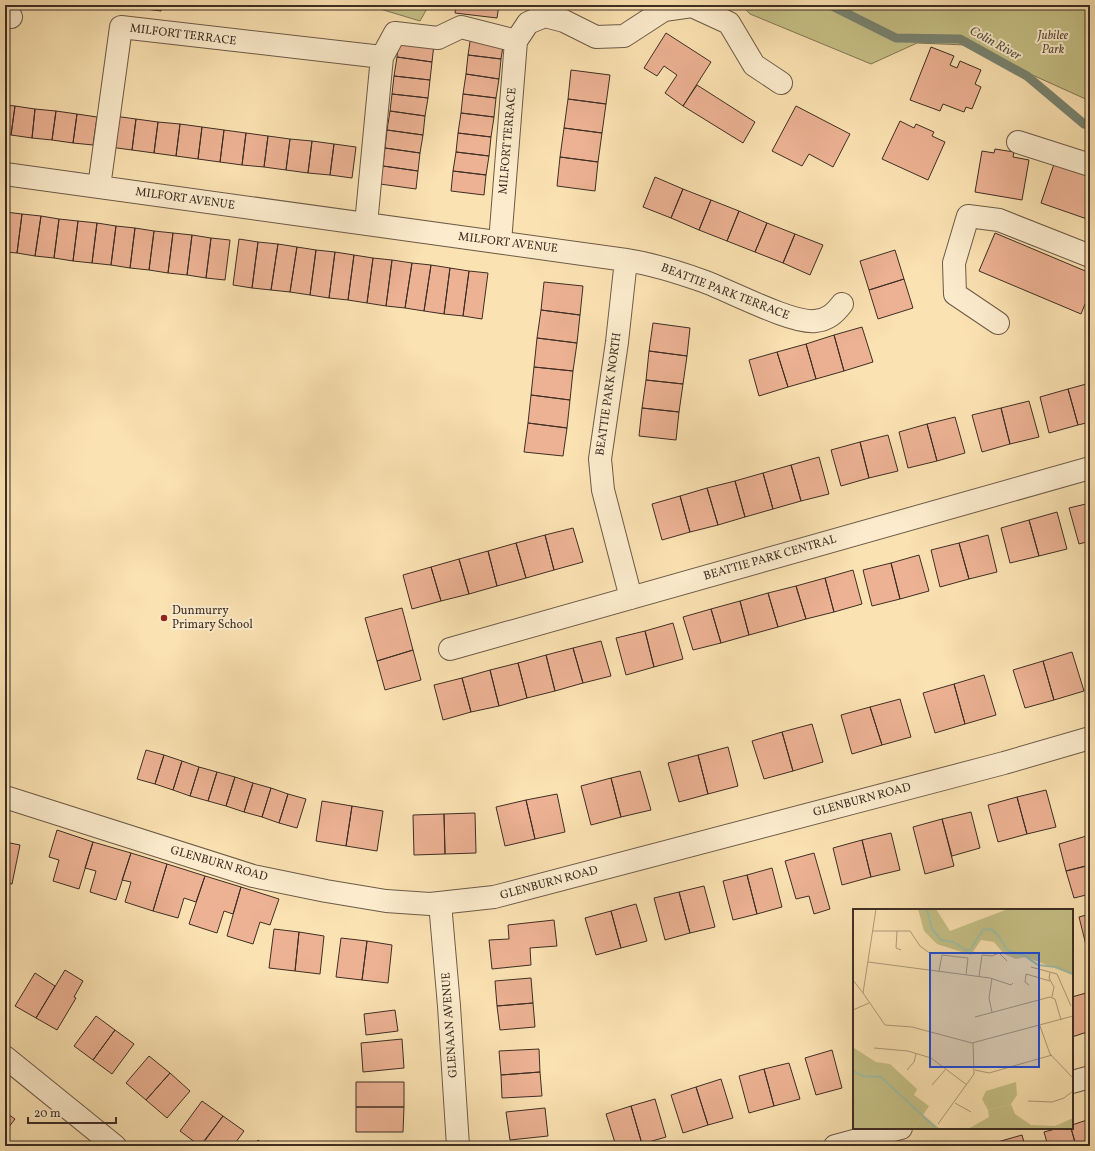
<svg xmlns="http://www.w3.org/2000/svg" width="1095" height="1151" viewBox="0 0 1095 1151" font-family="Vollkorn,serif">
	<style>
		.green { fill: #c6c187; stroke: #827856 }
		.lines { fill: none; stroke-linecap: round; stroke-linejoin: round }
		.stream { stroke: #798573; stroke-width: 9 }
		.building { fill: #ecb293; stroke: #3e2e24 }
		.minor-casing { stroke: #6d5b48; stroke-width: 24 }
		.minor { stroke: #fceccd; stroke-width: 22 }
		.poi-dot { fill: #8f2418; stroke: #fceccd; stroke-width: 1.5 }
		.labels { text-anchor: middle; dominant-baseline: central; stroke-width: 4; stroke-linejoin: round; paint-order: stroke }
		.street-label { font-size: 12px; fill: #3e2e24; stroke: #fceccd }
		.park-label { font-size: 12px; font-style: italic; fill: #594b38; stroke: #fceccd }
		.poi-label { font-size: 12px; fill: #3e2e24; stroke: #fceccd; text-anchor: start }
		.water-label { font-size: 13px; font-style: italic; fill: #565245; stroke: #fceccd }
		.inset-river { fill: none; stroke: #a0bfa7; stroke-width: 2 }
		.inset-road { fill: none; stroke: #af9a79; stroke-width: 1 }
		.view { fill: #1d4ed8; fill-opacity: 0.15; stroke: #1d4ed8; stroke-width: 2 }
		.inset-edge { fill: none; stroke: #3e2e24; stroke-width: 2 }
	</style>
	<rect width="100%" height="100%" fill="#fbe2b2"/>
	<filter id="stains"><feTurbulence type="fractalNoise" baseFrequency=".005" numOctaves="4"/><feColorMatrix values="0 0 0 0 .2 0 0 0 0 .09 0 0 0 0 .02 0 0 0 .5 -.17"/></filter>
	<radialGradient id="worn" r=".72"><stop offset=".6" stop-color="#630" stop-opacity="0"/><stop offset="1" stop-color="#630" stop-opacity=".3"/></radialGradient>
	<path class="green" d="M367 5H429L420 21Z
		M742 5H1090V101L966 45 917 43 871 64 750 14Z"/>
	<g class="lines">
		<path class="stream" d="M830 5 896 38 960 39 1027 76 1084 124 1090 125"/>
	</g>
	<path class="building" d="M115 5H162L161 11Z
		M456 5H499L497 18 455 13Z
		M666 33 711 62 683 106 665 93 677 75 664 66 657 76 644 68Z
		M471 35 504 40 501 59 468 55Z
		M399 39 434 44 432 62 397 57Z
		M931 47 954 56 950 65 957 68 960 61 981 70 975 84 981 87 972 109 966 107 964 112 943 104 940 111 910 100Z
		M468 55 501 59 499 79 466 74Z
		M397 57 432 62 430 80 394 76Z
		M571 70 610 75 606 104 568 99Z
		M466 74 499 79 496 98 463 94Z
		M394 76 430 80 428 98 392 94Z
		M697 85 755 122 743 143 683 106Z
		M392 94 428 98 425 116 390 111Z
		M463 94 496 98 494 117 461 113Z
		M568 99 606 104 602 133 564 128Z
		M5 105 15 106 11 135 5 134Z
		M15 106 35 109 32 138 11 135Z
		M796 106 850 134 833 167 809 154 802 166 772 151Z
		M35 109 56 111 52 140 32 138Z
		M56 111 77 114 73 143 52 140Z
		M390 111 425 116 423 135 387 130Z
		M461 113 494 117 491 137 458 133Z
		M77 114 97 117 93 145 73 143Z
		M114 116 136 119 132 150 110 147Z
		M136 119 158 122 154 153 132 150Z
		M900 121 914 128 916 124 934 132 932 136 945 142 928 180 882 159Z
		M158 122 180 124 176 156 154 153Z
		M180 124 202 127 198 159 176 156Z
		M202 127 224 130 220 162 198 159Z
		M564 128 602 133 598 162 560 157Z
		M224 130 246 133 242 165 220 162Z
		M387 130 423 135 420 153 385 148Z
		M246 133 268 136 264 167 242 165Z
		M458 133 491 137 489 156 456 152Z
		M268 136 290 139 286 170 264 167Z
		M290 139 312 141 308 173 286 170Z
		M312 141 334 144 330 175 308 173Z
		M334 144 356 147 352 178 330 175Z
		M385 148 420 153 418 171 383 166Z
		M995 149 1014 152 1013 157 1029 160 1022 200 975 192 982 151 994 153Z
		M456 152 489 156 486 175 453 171Z
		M560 157 598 162 595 191 557 186Z
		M1054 164 1090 176V211L1087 219 1041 203Z
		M383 166 418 171 416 189 380 184Z
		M453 171 486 175 484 195 451 191Z
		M655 177 683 189 671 218 643 207Z
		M683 189 711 200 699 230 671 218Z
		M711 200 739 211 727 241 699 230Z
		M739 211 767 223 755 252 727 241Z
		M5 212 22 214 17 253 5 252Z
		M22 214 41 216 35 256 17 253Z
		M41 216 59 219 54 258 35 256Z
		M59 219 78 221 73 261 54 258Z
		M78 221 97 223 92 263 73 261Z
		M97 223 116 226 111 265 92 263Z
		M767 223 795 234 783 263 755 252Z
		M116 226 135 228 130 268 111 265Z
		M135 228 154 231 149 270 130 268Z
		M154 231 173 233 168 273 149 270Z
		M173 233 192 235 187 275 168 273Z
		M995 233 1090 273V292L1081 314 979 271Z
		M795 234 823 245 810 275 783 263Z
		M192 235 211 238 206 278 187 275Z
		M211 238 230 240 225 280 206 278Z
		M239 239 258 242 252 288 233 285Z
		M258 242 278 244 271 290 252 288Z
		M278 244 297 247 290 292 271 290Z
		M297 247 316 250 310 295 290 292Z
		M316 250 335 252 329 298 310 295Z
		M895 250 904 279 869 290 860 261Z
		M335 252 354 255 348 300 329 298Z
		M354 255 373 258 367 303 348 300Z
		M373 258 392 260 386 306 367 303Z
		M392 260 412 263 405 308 386 306Z
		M412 263 431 265 424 311 405 308Z
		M431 265 450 268 444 314 424 311Z
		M450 268 469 271 463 316 444 314Z
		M469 271 488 273 482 319 463 316Z
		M904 279 913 308 878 319 869 290Z
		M544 282 583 286 580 315 541 310Z
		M541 310 580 315 577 343 537 338Z
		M653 323 690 328 687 356 649 351Z
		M862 327 873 362 844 371 834 335Z
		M834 335 844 371 816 379 806 344Z
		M537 338 577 343 573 371 534 367Z
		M806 344 816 379 788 387 777 352Z
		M649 351 687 356 683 384 646 380Z
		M777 352 788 387 759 396 749 360Z
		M534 367 573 371 570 400 531 395Z
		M646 380 683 384 679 412 642 408Z
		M1090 383V422L1078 425 1068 389Z
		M1068 389 1078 425 1049 433 1040 397Z
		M531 395 570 400 567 428 528 423Z
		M1029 401 1039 437 1010 444 1001 408Z
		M642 408 679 412 676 440 639 436Z
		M1001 408 1010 444 982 452 972 415Z
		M955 417 965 453 937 461 927 424Z
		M528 423 567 428 563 456 524 452Z
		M927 424 937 461 908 468 899 432Z
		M888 435 898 471 869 478 860 442Z
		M860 442 869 478 841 486 831 450Z
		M819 457 829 494 801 501 791 465Z
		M791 465 801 501 773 509 763 473Z
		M763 473 773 509 745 517 735 481Z
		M735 481 745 517 718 525 707 488Z
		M707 488 718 525 690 532 680 496Z
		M680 496 690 532 662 540 652 504Z
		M1090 503V541L1079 544 1069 508Z
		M1057 512 1067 549 1039 556 1029 520Z
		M1029 520 1039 556 1010 563 1001 528Z
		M573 528 583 562 554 570 545 535Z
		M545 535 554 570 526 578 516 543Z
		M988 535 997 572 969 579 959 543Z
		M516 543 526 578 497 586 488 551Z
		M959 543 969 579 940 587 931 550Z
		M488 551 497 586 469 594 459 559Z
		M919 555 929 591 900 599 891 563Z
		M459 559 469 594 441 601 431 567Z
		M891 563 900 599 872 606 863 570Z
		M431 567 441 601 412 609 403 575Z
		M853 570 862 604 834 612 825 578Z
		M825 578 834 612 806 619 796 586Z
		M796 586 806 619 778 627 768 593Z
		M768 593 778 627 749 635 740 601Z
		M740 601 749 635 721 643 711 609Z
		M402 608 413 650 377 661 365 618Z
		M711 609 721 643 693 650 683 617Z
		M673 623 683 659 654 667 645 631Z
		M645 631 654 667 626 675 616 638Z
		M601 641 611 676 583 683 573 648Z
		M573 648 583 683 555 691 546 655Z
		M413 650 421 680 385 690 377 661Z
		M1072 652 1084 691 1054 700 1043 661Z
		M546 655 555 691 527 698 518 663Z
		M1043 661 1054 700 1025 708 1013 670Z
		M518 663 527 698 499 706 490 670Z
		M490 670 499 706 471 712 462 678Z
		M984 675 996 715 965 724 954 684Z
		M462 678 471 712 443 720 434 685Z
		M954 684 965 724 935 733 923 693Z
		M900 699 911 737 882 745 870 707Z
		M870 707 882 745 852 754 841 715Z
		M812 724 823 762 793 771 782 732Z
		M782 732 793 771 764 779 752 741Z
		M728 747 738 786 708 794 698 755Z
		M146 750 164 755 155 784 137 779Z
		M164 755 182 761 173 790 155 784Z
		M698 755 708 794 679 802 668 763Z
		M182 761 199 767 190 796 173 790Z
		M199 767 217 772 208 801 190 796Z
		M640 771 651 810 621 817 611 778Z
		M217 772 235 777 226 806 208 801Z
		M235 777 253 783 244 812 226 806Z
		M611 778 621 817 591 825 581 786Z
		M253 783 271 788 262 817 244 812Z
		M271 788 288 794 279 823 262 817Z
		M1046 790 1056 827 1027 834 1017 797Z
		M288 794 306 799 297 828 279 823Z
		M557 794 565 832 535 839 526 800Z
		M1017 797 1027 834 998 842 988 805Z
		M526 800 535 839 505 846 496 807Z
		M322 801 352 806 346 846 316 841Z
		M352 806 383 811 377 851 346 846Z
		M971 812 980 848 952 856 942 819Z
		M475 813 476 853 445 854 444 814Z
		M444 814 445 854 414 855 413 815Z
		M942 819 954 866 925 874 913 827Z
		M57 830 93 842 79 889 53 881 59 860 49 857Z
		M891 833 900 870 871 877 862 840Z
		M1090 835V865L1066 871 1059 844Z
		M862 840 871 877 842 885 833 848Z
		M5 842 20 845 12 884 5 883Z
		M93 842 131 853 116 900 90 892 96 871 85 868Z
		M131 853 167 864 153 911 125 902 131 882 122 880Z
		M814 853 830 909 814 914 809 896 796 899 785 861Z
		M167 864 205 876 196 902 184 898 178 918 153 911Z
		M1090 865V894L1074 898 1066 871Z
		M772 868 782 907 757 914 747 875Z
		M747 875 757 914 733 920 723 881Z
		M205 876 241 887 233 914 224 911 217 933 189 924Z
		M704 886 715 927 690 933 679 892Z
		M241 887 279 899 270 925 260 922 253 944 227 936Z
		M679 892 690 933 665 940 654 898Z
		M636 904 647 941 621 948 611 911Z
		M611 911 621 948 596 955 585 918Z
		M1090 914V944L1086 945 1079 917Z
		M554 920 557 946 530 948 531 965 492 969 489 940 509 939 508 925Z
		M274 929 299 932 295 971 269 968Z
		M299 932 324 936 320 974 295 971Z
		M341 938 367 941 362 980 336 977Z
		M367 941 392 945 388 983 362 980Z
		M1090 944V959L1086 945Z
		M65 970 83 981 74 997 76 998 57 1030 36 1018Z
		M35 973 55 986 36 1018 15 1006Z
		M531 978 533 1003 497 1006 495 981Z
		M1086 993 1090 1006V1031L1072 1037V997Z
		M533 1003 535 1027 500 1030 497 1006Z
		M395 1010 398 1031 366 1035 364 1014Z
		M96 1016 115 1030 93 1060 74 1046Z
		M115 1030 134 1044 112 1074 93 1060Z
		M402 1039 404 1068 363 1072 361 1043Z
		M539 1049 540 1072 501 1075 499 1051Z
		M832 1050 842 1088 816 1095 805 1058Z
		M149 1056 170 1073 146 1100 126 1083Z
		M789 1063 800 1099 774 1106 764 1069Z
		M764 1069 774 1106 749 1113 739 1076Z
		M540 1072 542 1096 502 1098 501 1075Z
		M170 1073 190 1091 167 1118 146 1100Z
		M721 1079 733 1118 708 1125 696 1087Z
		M356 1082H404V1107H356Z
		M696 1087 708 1125 683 1133 671 1095Z
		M655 1099 666 1137 642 1144 631 1106Z
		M202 1101 223 1116 200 1146 180 1131Z
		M631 1106 642 1144 616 1146 606 1114Z
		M356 1107H404L403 1132H356Z
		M545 1108 548 1136 510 1140 506 1112Z
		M5 1112 15 1119 5 1132Z
		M223 1116 244 1131 233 1146H201Z
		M1090 1119V1146H1076L1071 1128 1072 1125Z
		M1059 1128H1071L1076 1146H1048L1044 1132Z
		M1022 1135 1025 1146H994V1143Z
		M258 1140 265 1146H254Z
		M994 1143V1146H983Z"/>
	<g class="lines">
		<defs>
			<path id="minor" d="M5 13 11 17
				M516 41 528 23 545 16 564 21 596 37 624 36 664 10 692 6 729 23 754 65 781 83
				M1018 142 1090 165
				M5 174 626 260C652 264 678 272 703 281 728 290 792 324 815 321 828 320 835 313 842 304
				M99 187 121 27 382 57
				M366 224 382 57 395 33 438 38 461 27 516 41
				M500 242 516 41
				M626 260 617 342 600 459 603 490 631 598
				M998 323 955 294 954 263 968 216 999 220 1090 256
				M450 649 1090 468
				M5 797 253 876 326 891 386 901 430 904 494 897 1004 763 1090 738
				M440 903 449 1006 458 1146
				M5 1057 115 1146
				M1072 1082 1090 1077
				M835 1146 901 1128"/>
		</defs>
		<use href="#minor" class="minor-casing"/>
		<use href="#minor" class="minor"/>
	</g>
	<circle class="poi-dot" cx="164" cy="618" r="4"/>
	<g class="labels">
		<g class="street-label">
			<text transform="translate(183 35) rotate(7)">MILFORT TERRACE</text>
			<text transform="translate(508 141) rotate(-85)">MILFORT TERRACE</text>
			<text transform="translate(185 199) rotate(8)">MILFORT AVENUE</text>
			<text transform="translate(508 243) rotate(7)">MILFORT AVENUE</text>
			<text transform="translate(725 292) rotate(21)">BEATTIE PARK TERRACE</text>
			<text transform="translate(609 394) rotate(-82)">BEATTIE PARK NORTH</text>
			<text transform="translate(770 558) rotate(-16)">BEATTIE PARK CENTRAL</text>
			<text transform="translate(862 800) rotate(-15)">GLENBURN ROAD</text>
			<text transform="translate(219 864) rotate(16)">GLENBURN ROAD</text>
			<text transform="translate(549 883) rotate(-15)">GLENBURN ROAD</text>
			<text transform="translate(450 1025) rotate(-94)">GLENAAN AVENUE</text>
		</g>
		<g class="park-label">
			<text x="1053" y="36">Jubilee<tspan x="1053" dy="14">Park</tspan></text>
		</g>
		<g class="poi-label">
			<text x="172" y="611">Dunmurry<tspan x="172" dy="14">Primary School</tspan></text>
		</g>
		<g class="water-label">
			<text transform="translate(995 44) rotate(29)">Colin River</text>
		</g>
	</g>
	<g transform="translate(853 909)">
		<rect width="220" height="220" fill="#fbe2b2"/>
		<path d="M65 0H83L97 22 155 0H220V66L173 48 163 50 151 45 141 33 128 31 118 46 84 35 71 22ZM0 131 1 139 23 153 37 155 64 180 61 186 76 197 61 220H0ZM163 173 164 186 158 195 135 201 129 190 133 182ZM220 209V220H202L211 213Z" fill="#c6c187"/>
		<path d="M158 195 162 205 178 216 202 217 211 213 202 220H115L136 208 135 201ZM70 206 87 220H61Z" fill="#c6c187"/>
		<path class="inset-river" d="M74 0 79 20 88 31 100 33 113 41H117L130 21 138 20 145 26 154 41 172 47 185 56 203 58 220 65M0 162 10 167 28 168 84 220"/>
		<path class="inset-road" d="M23 0 10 84 32 116 59 118 119 134 220 107M20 22H57L67 37 78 45M44 22 43 39 48 41M15 53 137 69 158 76 160 74M178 58 204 65 218 97M86 62 89 46 115 49 113 66M197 64 196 69 201 78 199 88M126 68 129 46 139 47 146 44 154 52M139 69 136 89 139 103M0 71 10 84M176 76 172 73 173 65 197 72M0 101 16 94M122 108 197 88 202 90 208 111M187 117 197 145 220 169M21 139 55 142 78 149 114 176M54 161 61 153 63 145M122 161 136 164 199 146M79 176 92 161M175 192 199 193 211 189 220 182M102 194 118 203M85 215 121 165 120 134"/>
		<path class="view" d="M77 44H186V158H77Z"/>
		<rect width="220" height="220" class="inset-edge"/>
	</g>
	<rect width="1095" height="1151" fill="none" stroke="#fbe2b2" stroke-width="20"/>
	<rect x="6" y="6" width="1083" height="1139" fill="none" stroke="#3e2e24" stroke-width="2"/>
	<rect x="10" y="10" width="1075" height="1131" fill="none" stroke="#3e2e24"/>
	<path d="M28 1117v6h88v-6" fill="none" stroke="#3e2e24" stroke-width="2"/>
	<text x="34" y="1117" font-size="12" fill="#3e2e24" stroke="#fceccd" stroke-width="3" paint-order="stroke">20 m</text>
	<rect width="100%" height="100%" filter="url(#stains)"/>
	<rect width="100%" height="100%" fill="url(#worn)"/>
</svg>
